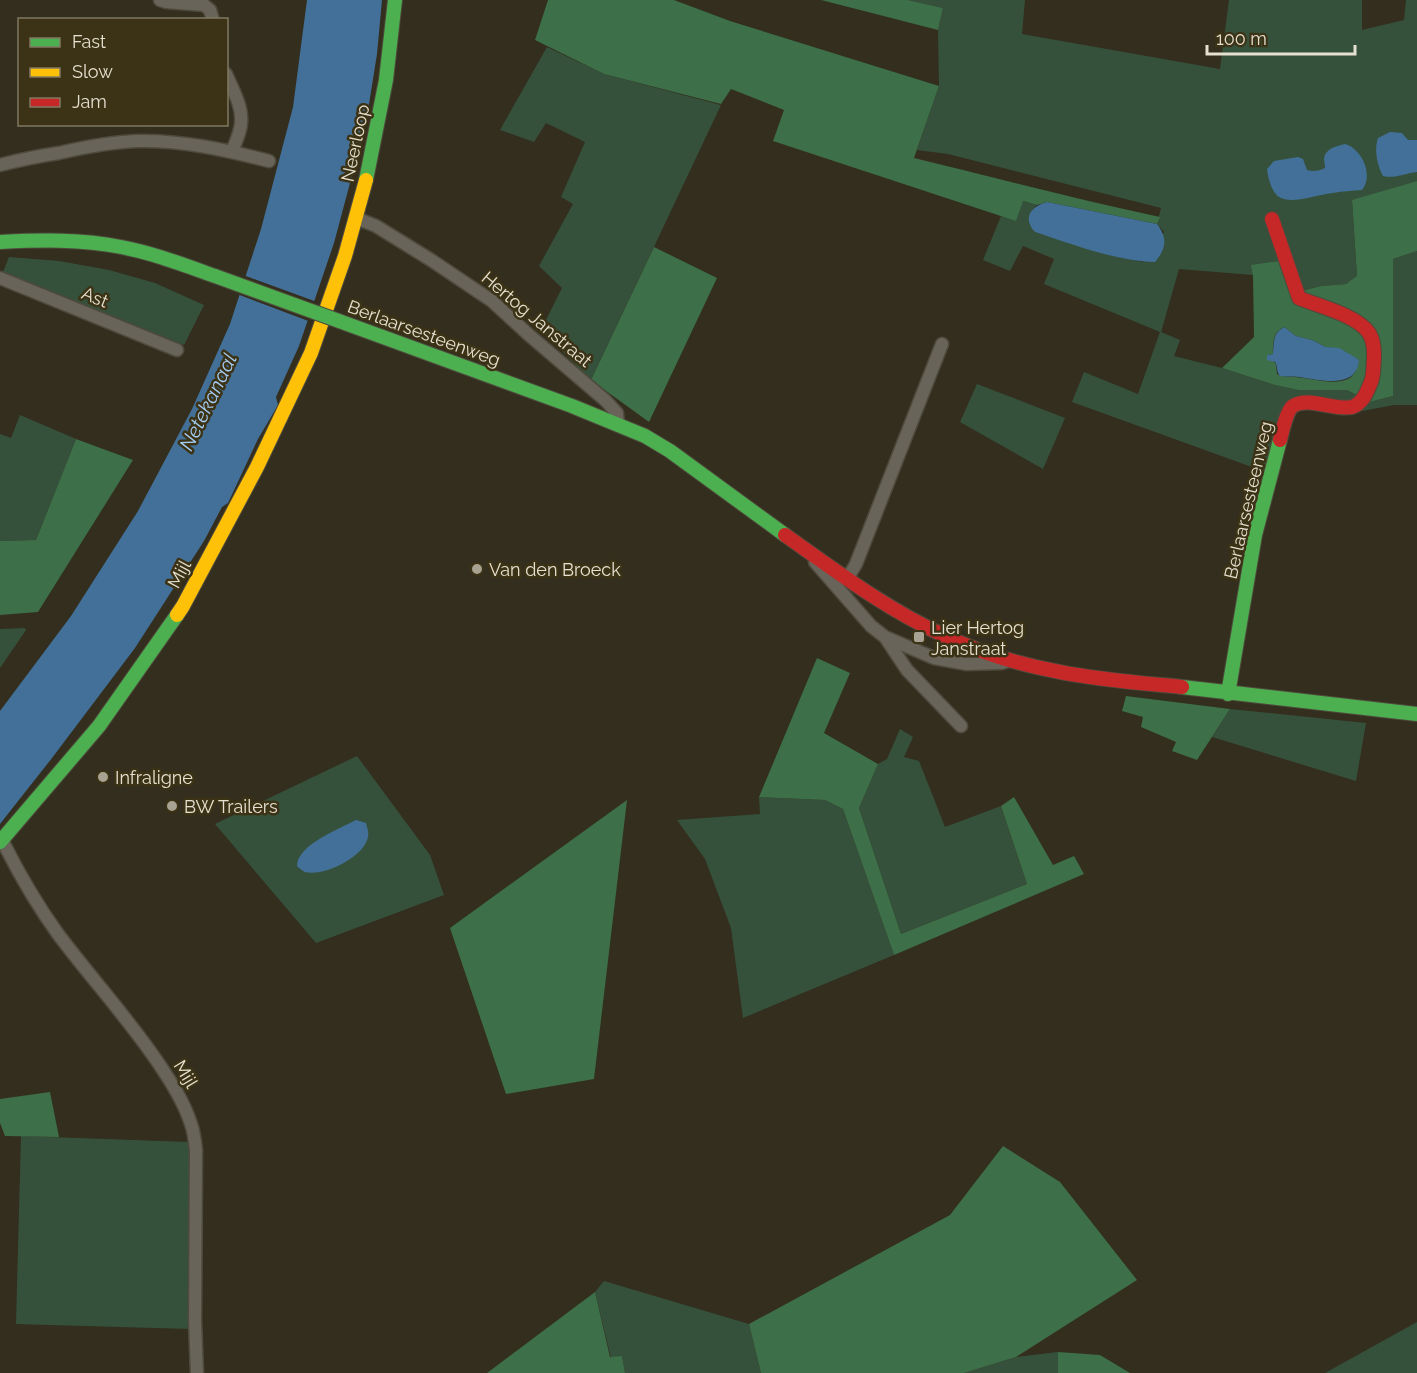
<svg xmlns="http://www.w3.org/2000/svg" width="1417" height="1373" viewBox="0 0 1417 1373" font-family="Raleway,sans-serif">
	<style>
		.green { fill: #36513b }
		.forest { fill: #3d6f48; fill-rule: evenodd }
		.water { fill: #437098 }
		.pier { fill: #332e1e }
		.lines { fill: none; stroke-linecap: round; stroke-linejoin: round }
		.street-casing { stroke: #4e4a3c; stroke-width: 15 }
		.fast-casing { stroke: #4e4a3c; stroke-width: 16 }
		.slow-casing { stroke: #4e4a3c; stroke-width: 16 }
		.jam-casing { stroke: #4e4a3c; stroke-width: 16 }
		.street { stroke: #68645a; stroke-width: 12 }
		.fast { stroke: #4caf50; stroke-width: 14 }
		.slow { stroke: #ffc107; stroke-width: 14 }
		.jam { stroke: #c62828; stroke-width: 14 }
		.fast-bridge-casing { stroke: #4e4a3c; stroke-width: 16; stroke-linecap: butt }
		.fast-bridge { stroke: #4caf50; stroke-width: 14 }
		.poi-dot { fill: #a7a292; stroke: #3c3215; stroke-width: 2 }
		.labels { text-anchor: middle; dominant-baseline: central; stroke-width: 5; stroke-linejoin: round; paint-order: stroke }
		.street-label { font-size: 18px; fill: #e6e0d0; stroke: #3c3215 }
		.poi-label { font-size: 18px; fill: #e6e0d0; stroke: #3c3215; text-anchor: start }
		.water-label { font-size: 20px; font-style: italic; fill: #a4cdf5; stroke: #3c3215 }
	</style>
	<rect width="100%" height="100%" fill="#332e1e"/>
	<path class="green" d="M908 0H1025L1022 34 1220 69 1229 0H1362V30L1404 20 1406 0H1417V181L1352 201 1357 277 1346 284 1321 286 1290 294 1253 275 1179 269 1161 332 1180 340 1174 356 1222 368 1275 385 1298 390H1347L1370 402 1393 396V259L1417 251V405H1394L1357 412 1299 406 1274 475 1072 402 1084 372 1138 394 1160 332 1044 284 1054 259 1023 246 1010 271 983 260 1001 216 1016 220 1022 201 1037 205 1032 210 1035 232 1115 256 1143 262 1164 232 1157 224 1161 208 948 154 917 150 939 86 938 30 943 8Z
		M547 47 604 74 721 105 591 380 541 330 562 288 539 266 573 204 561 197 585 142 546 123 534 142 500 130Z
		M9 257 59 261 109 270 155 283 204 305 184 345 3 272Z
		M977 384 1065 418 1043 469 960 422Z
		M20 415 76 439 36 540 0 541V434L11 438Z
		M25 628 26 630 0 668V629Z
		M1230 709 1366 723 1356 781 1212 737Z
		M900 729 913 737 904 757 919 761 945 827 1001 806 1027 884 901 934 859 808 878 764 887 759Z
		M357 756 430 855 444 895 316 943 215 824Z
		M759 797 825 800 843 809 894 955 743 1018 731 928 705 859 677 820 760 814Z
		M21 1136 189 1142 190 1329 16 1324Z
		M604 1281 749 1324 761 1373H625L622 1356 611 1358 595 1292Z
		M1417 1322V1373H1325Z
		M1058 1352V1373H964L1016 1357Z"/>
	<path class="forest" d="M548 0H674L730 21 939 86 914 158C996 178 1077 199 1160 217L1157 224 1047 202 1037 205 1023 201 1016 221 773 141 784 110 731 89 721 104 604 74 535 40Z
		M821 0H908L943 8 938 30Z
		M1417 181V251L1393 259V396L1370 402 1347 390H1298L1275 385 1222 368 1254 337 1253 276 1251 265 1280 261 1290 294 1321 286 1346 284 1357 276 1352 200ZM1284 327 1296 336 1312 340 1326 347 1339 349 1359 360C1358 366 1356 373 1351 377 1338 387 1310 378 1295 377 1288 376 1284 378 1277 374L1276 364 1267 355 1273 354C1273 343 1273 332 1284 327Z
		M654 247 717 278 649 422 591 380Z
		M76 439 133 460 38 612 0 615V541L36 540Z
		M817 658 850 673 824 733 878 764 859 808 901 934 1027 884 1001 806 1014 797 1053 865 1074 856 1084 874 894 955 843 809 825 800 759 797Z
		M1126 696 1230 709 1197 760 1172 751 1176 742 1141 727 1143 717 1122 711Z
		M627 800 594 1079 506 1094 450 928Z
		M50 1092 59 1137 5 1136 0 1123V1099Z
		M1003 1146 1060 1182 1137 1280 1016 1357 964 1373H761L749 1324 950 1215Z
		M595 1292 610 1357 622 1356 625 1373H487Z
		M1058 1352 1100 1355 1130 1373H1058Z"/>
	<path class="water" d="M307 0H382L377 54 366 123 334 243 299 346 276 397 278 405 258 439 228 503 222 507 204 541 135 648 52 758 0 824V711L71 616 138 511 192 409 230 324 261 229 293 107Z
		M1390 132 1402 133 1408 140H1417V172C1405 173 1395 179 1383 176 1377 165 1374 150 1378 138Z
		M1345 144C1362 149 1374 175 1362 190 1352 191 1343 191 1333 193 1319 194 1294 204 1281 198 1272 194 1268 178 1267 169L1274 161 1298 157 1303 159 1307 170C1313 172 1319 171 1325 168 1325 165 1324 161 1324 158 1326 148 1337 146 1345 144Z
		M1047 202 1157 224C1168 238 1166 249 1155 262 1115 261 1072 244 1035 232 1022 218 1031 206 1047 202Z
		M1284 327 1296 336 1312 340 1326 347 1339 348 1353 356 1359 360C1357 390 1319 380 1299 377 1292 376 1286 377 1280 376 1276 372 1278 366 1275 362L1267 360V355L1273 354C1274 342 1273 333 1284 327Z
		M356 820 366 823C367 827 369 833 368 837 364 857 324 877 305 872 303 871 299 868 297 866 297 845 339 829 356 820Z"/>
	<path class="pier" d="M243 275 317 302 311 322 237 294Z"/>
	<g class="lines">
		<defs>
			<path id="street" d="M160 0 166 2 204 5 210 10 213 20
				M226 74C233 90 243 107 241 124 240 134 235 143 232 152
				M0 165C19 160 39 156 59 153 85 147 110 142 137 141 182 140 226 150 269 161
				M356 218 376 226 431 260 492 301 529 335 605 400 617 413 618 424
				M0 278 177 350
				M815 562 871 626 885 637 934 658 967 664 1002 663 1008 661
				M847 579 856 564 942 344
				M885 637 907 670 961 726
				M2 840C18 872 37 905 58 934 91 978 128 1018 159 1064 171 1082 184 1102 191 1124 194 1132 195 1141 196 1150L195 1321 197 1373"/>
			<path id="fast" d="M366 180 386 80 395 0
				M0 242C40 240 82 239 121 247 153 253 184 265 215 276
				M339 321 572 406 645 436 670 451 785 535
				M1182 687 1417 714
				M1228 694 1255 535 1280 440
				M0 842 99 726 177 615"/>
			<path id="slow" d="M177 615 183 606 257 467 311 353 345 256 366 180"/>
			<path id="jam" d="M1272 219 1299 298C1318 306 1357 315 1369 333 1374 341 1374 350 1374 359 1373 367 1374 375 1371 382 1367 392 1363 403 1352 407 1335 411 1308 396 1293 406 1287 410 1282 432 1280 440
				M785 535C836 571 886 609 943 635 978 652 1022 665 1060 672 1100 680 1141 683 1182 687"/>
		</defs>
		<use href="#street" class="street-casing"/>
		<use href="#fast" class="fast-casing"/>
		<use href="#slow" class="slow-casing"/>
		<use href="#jam" class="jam-casing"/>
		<use href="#street" class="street"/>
		<use href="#fast" class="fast"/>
		<use href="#slow" class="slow"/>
		<use href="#jam" class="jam"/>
		<defs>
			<path id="fast-bridge" d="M215 276 339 321"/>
		</defs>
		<use href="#fast-bridge" class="fast-bridge-casing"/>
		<use href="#fast-bridge" class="fast-bridge"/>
	</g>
	<g class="poi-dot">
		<circle cx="477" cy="569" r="6"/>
		<rect x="913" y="631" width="12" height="12" rx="3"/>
		<circle cx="103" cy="777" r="6"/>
		<circle cx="172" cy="806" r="6"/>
	</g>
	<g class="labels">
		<g class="street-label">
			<text transform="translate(355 143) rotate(-78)">Neerloop</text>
			<text transform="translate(95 297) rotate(22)">Ast</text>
			<text transform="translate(537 319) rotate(40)">Hertog Janstraat</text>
			<text transform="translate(424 333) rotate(20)">Berlaarsesteenweg</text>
			<text transform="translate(1248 500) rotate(-77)">Berlaarsesteenweg</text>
			<text transform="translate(179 574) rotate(-62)">Mijl</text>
			<text transform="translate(186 1074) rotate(59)">Mijl</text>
		</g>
		<g class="poi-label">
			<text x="489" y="569">Van den Broeck</text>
			<text x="931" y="627">Lier Hertog<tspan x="931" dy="21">Janstraat</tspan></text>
			<text x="115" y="777">Infraligne</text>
			<text x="184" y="806">BW Trailers</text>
		</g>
		<g class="water-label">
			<text transform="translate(208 402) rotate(-64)">Netekanaal</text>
		</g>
	</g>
	<rect x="18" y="18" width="210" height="108" fill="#3c3215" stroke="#807860" stroke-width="1.5"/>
	<rect x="30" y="38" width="30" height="9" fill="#4caf50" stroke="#807860" stroke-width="1.5"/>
	<text x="72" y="48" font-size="18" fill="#e6e0d0">Fast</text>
	<rect x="30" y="68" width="30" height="9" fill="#ffc107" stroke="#807860" stroke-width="1.5"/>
	<text x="72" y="78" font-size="18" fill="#e6e0d0">Slow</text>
	<rect x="30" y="98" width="30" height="9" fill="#c62828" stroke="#807860" stroke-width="1.5"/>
	<text x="72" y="108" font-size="18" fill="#e6e0d0">Jam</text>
	<path d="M1207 45v9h148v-9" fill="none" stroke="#e6e0d0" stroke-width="3"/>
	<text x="1216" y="45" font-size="18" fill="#e6e0d0" stroke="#3c3215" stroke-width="4.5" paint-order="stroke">100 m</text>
</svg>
